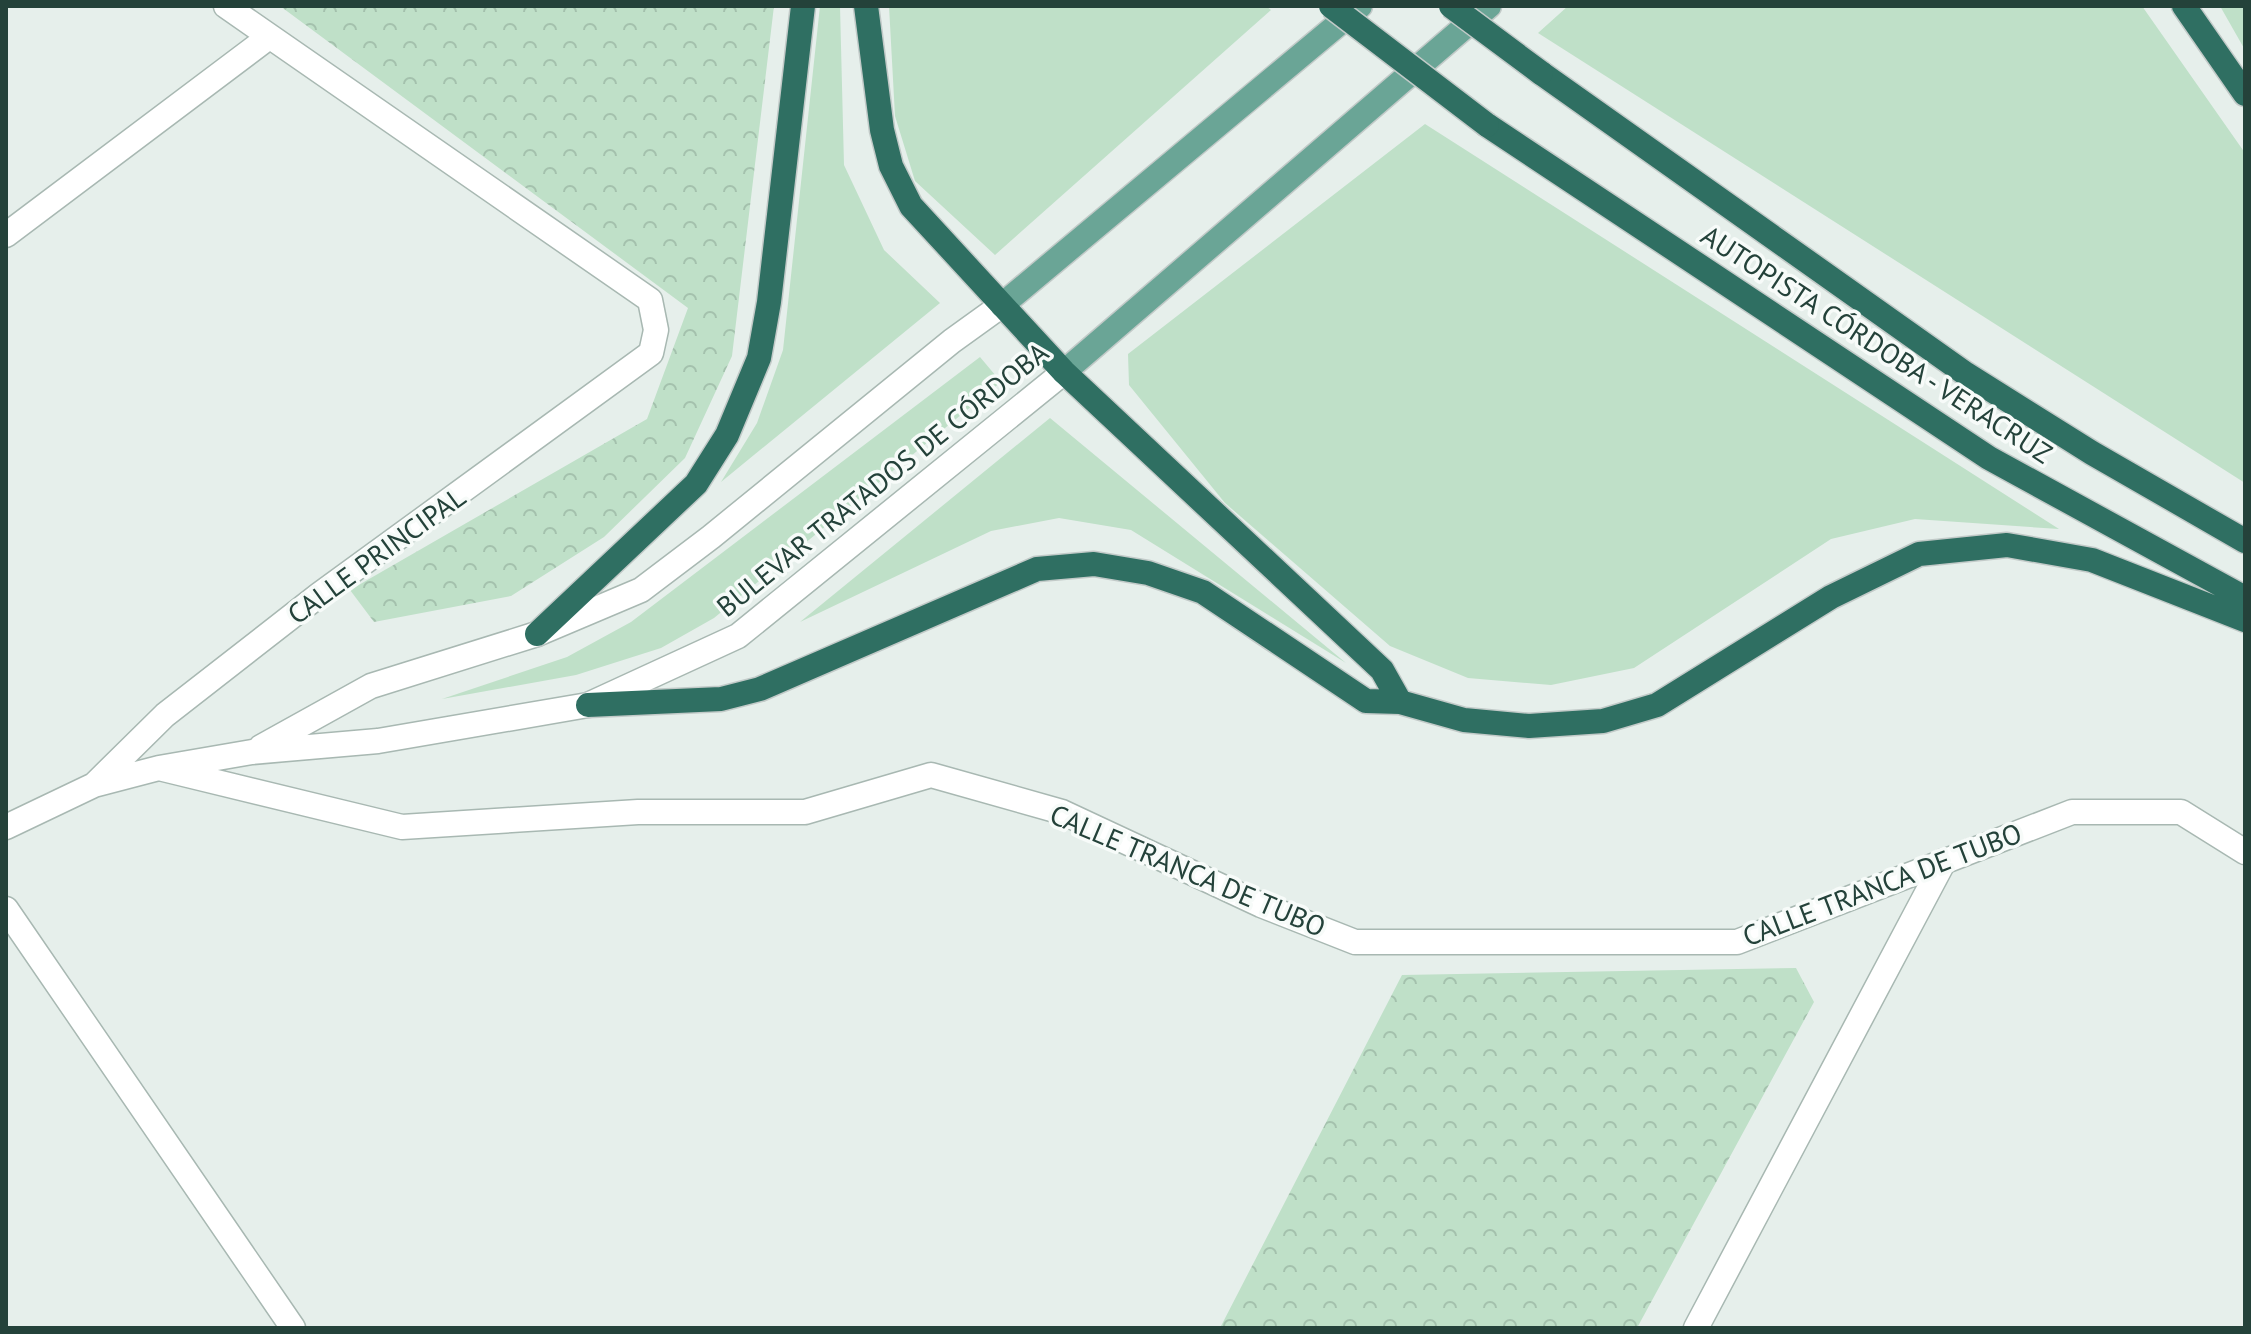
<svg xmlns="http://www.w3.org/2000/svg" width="2251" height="1334" viewBox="0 0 2251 1334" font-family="'PT Sans',sans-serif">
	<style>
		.green { fill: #bfe0c8 }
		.forest { fill: url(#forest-crowns) }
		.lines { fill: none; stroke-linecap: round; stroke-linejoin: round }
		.minor-casing { stroke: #a8b8b2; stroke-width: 27 }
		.major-casing { stroke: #c2cac8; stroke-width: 27 }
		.highway-casing { stroke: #c2cac8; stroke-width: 27 }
		.minor { stroke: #fff; stroke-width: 24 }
		.major { stroke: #6aa596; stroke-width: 24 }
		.highway { stroke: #2f6f62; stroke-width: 24 }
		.highway-bridge-casing { stroke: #c2cac8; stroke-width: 27; stroke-linecap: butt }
		.highway-bridge { stroke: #2f6f62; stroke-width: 24 }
		.labels { text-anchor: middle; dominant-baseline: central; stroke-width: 7; stroke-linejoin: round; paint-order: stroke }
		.street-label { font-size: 28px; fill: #24423a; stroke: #f7fbf9 }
	</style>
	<defs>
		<pattern id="forest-crowns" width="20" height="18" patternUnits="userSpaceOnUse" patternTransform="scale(2)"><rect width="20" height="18" fill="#bfe0c8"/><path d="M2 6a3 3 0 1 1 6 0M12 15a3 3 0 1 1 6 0" fill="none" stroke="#a4c1ad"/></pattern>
	</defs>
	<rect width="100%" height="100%" fill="#e6efeb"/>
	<path class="green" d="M820 6H840L844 165 884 250 940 303 721 482 757 423 783 350Z
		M889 6H1266L1271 10 995 255 915 181 895 116Z
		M1568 6H2142L2245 153V483L1538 33Z
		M2220 6H2245V50Z
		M1425 124 2059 529 1915 519 1831 539 1634 668 1551 685 1468 678 1390 646 1225 503 1129 385 1128 354Z
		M980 357 1001 382 714 618 661 648 576 675 442 699 567 657 631 622Z
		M1050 418 1346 663 1131 530 1059 518 991 531 800 622Z"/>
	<path class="forest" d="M280 6H774L732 356 685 458 604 537 511 596 374 622 350 590 647 419 688 308Z
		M1796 968 1814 1002 1637 1328H1220L1402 975Z"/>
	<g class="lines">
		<defs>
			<path id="minor" d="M6 235 269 37
				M261 747 371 686 537 634 641 590 711 537 952 341 1002 305
				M159 768 402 827 638 812H805L931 775 1062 812 1261 905 1355 942H1737L2072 812H2181L2245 852
				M94 785 165 715 319 595 651 353 656 330 650 300 226 6
				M6 827 94 785 159 768 252 752 378 741 588 705 738 636 1064 372
				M6 909 293 1328
				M1696 1328 1944 861"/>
			<path id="major" d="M1002 305 1360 6
				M1064 372 1489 6"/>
			<path id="highway" d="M866 6 882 130 891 166 911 206 1064 372 1382 670 1400 702 1464 720 1529 726 1603 721 1657 705 1831 597 1919 554 2007 545 2092 560 2245 620
				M2184 6 2245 94
				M1541 73 1966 374 2092 453 2245 541
				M1487 125 1989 458 2245 598
				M537 634 696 484 727 435 759 358 769 302 803 6
				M588 705 721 699 760 689 1037 569 1094 564 1148 573 1203 592 1366 701 1400 702"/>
		</defs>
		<use href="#minor" class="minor-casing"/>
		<use href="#major" class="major-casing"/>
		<use href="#highway" class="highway-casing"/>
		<use href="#minor" class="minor"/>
		<use href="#major" class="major"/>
		<use href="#highway" class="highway"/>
		<defs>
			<path id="highway-bridge" d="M1331 6 1487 125
				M1451 6 1541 73"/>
		</defs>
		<use href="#highway-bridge" class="highway-bridge-casing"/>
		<use href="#highway-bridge" class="highway-bridge"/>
	</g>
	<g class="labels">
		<g class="street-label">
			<text transform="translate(1877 344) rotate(33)">AUTOPISTA CÓRDOBA - VERACRUZ</text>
			<text transform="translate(882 479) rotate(-39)">BULEVAR TRATADOS DE CÓRDOBA</text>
			<text transform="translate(376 555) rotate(-36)">CALLE PRINCIPAL</text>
			<text transform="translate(1188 870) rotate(23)">CALLE TRANCA DE TUBO</text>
			<text transform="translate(1882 884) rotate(-21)">CALLE TRANCA DE TUBO</text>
		</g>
	</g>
	<rect width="2251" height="1334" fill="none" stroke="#24423a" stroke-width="16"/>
</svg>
